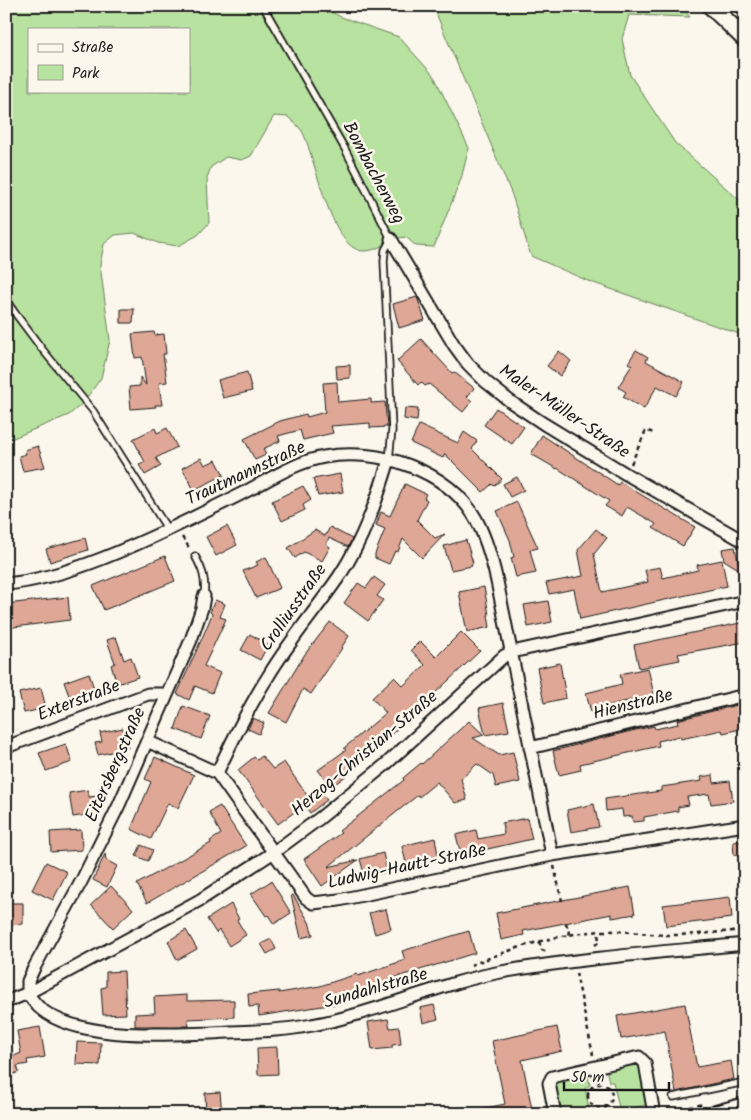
<svg xmlns="http://www.w3.org/2000/svg" width="751" height="1120" viewBox="0 0 751 1120" font-family="Kalam,sans-serif">
	<style>
		.green { fill: #b8e29f; stroke: #6a7f5e; fill-rule: evenodd }
		.building { fill: #dfa796; stroke: #1c1c1c }
		.lines { fill: none; stroke-linecap: round; stroke-linejoin: round }
		.lane-casing { stroke: #1c1c1c; stroke-width: 9 }
		.street-casing { stroke: #1c1c1c; stroke-width: 15 }
		.secondary-casing { stroke: #1c1c1c; stroke-width: 20 }
		.path { stroke: #1c1c1c; stroke-width: 2.5; stroke-dasharray: 4 4; stroke-linecap: butt }
		.lane { stroke: #fbf7ec; stroke-width: 5.5 }
		.street { stroke: #fbf7ec; stroke-width: 11 }
		.secondary { stroke: #fbf7ec; stroke-width: 16 }
		.labels { text-anchor: middle; dominant-baseline: central; stroke-width: 5; stroke-linejoin: round; paint-order: stroke }
		.street-label { font-size: 18px; fill: #1c1c1c; stroke: #fbf7ec }
	</style>
	<rect width="100%" height="100%" fill="#fbf7ec"/>
	<filter id="ink" filterUnits="userSpaceOnUse"><feTurbulence type="fractalNoise" baseFrequency=".02" numOctaves="2"/><feDisplacementMap in="SourceGraphic" scale="10" xChannelSelector="R" yChannelSelector="G"/><feConvolveMatrix kernelMatrix="1 2 1 2 8 2 1 2 1" color-interpolation-filters="sRGB"/></filter>
	<g filter="url(#ink)">
		<path class="green" d="M6 6H320L341 17 399 37 434 76 469 148 461 179 434 247 416 246 406 237C391 237 379 252 363 251 330 249 315 155 302 131 299 126 292 121 288 117L274 116 251 156 242 160 226 157 211 167 207 178 209 223 198 235 178 246 158 243 134 233 115 235 104 244 100 265 110 340 101 378 83 403 69 415 6 441ZM29 29H189V91H29Z
			M433 6H681L690 17 629 15 622 39 630 75 675 143 745 205V336L588 281 531 256 512 195Z
			M630 1064 637 1065 640 1070 646 1105 620 1111 613 1082H609L606 1068Z
			M587 1072 590 1085 585 1088 590 1114H560L554 1087 555 1081Z"/>
		<path class="building" d="M417 297 425 320 399 328 393 304Z
			M121 309H134L133 323H121Z
			M154 332 155 335 164 334 166 354H163L167 382 159 383 162 405H155L156 407 131 409 129 387 140 386V377L146 385 142 357 135 358 132 334Z
			M421 339 452 373 454 372 474 388 467 397 472 401 463 412 429 384 425 386 421 382 418 385 397 361Z
			M636 350 648 357 646 361 684 382 676 396 657 386 644 409 623 397 626 392 618 387 632 365 628 363Z
			M559 351 571 361 560 376 547 366Z
			M350 365V378L337 379 336 366Z
			M247 372 252 391 223 398 218 380Z
			M337 382 338 402 371 399V403L385 402 387 427 370 428V423L331 426 333 433 303 440 300 430 278 436 280 441 263 449 266 455 255 460 244 439 280 421 306 414 307 417 325 412 323 383Z
			M405 408 418 409 417 421 404 419Z
			M496 408 524 427 512 444 484 425Z
			M419 425 458 443 464 432 477 441 472 449 502 479 494 486 492 484 483 492 445 454 443 458 411 443Z
			M155 428 157 433 167 428 177 447 156 458 161 466 145 475 139 465 145 462 133 439Z
			M542 435 618 485 620 482 695 527 683 546 653 528 656 524 627 507 622 516 605 506 609 501 557 468V469L531 454Z
			M38 446 45 467 23 471 19 456 26 454 25 450Z
			M201 458 205 465 216 460 224 475 194 490 182 468Z
			M340 474 343 492 318 496 313 479Z
			M517 477 524 490 510 497 503 484Z
			M405 484 426 494 424 498 427 500 417 520 435 538 445 534 422 558 403 539 398 552 395 551 389 564 375 558V554L385 529 376 525 381 512 390 516Z
			M303 486 311 500 303 505 305 510 282 521 272 501Z
			M517 502 538 548 530 550 536 573 516 577 511 558 514 557 510 540 497 511Z
			M227 526 237 545 216 556 206 537Z
			M330 527 352 539 348 547 329 538 326 544 330 547 322 561 304 552 295 558 288 548 315 530 325 536Z
			M596 529 607 538 594 554 602 592 648 582 645 570 660 567 663 578 698 570 697 565 722 560 727 586 580 619 574 589 549 594 546 583 583 576 578 550Z
			M85 538 88 550 50 562 46 549Z
			M466 540 473 563 471 564 472 566 451 570 444 546Z
			M735 547 740 570 724 560 722 549Z
			M165 556 175 581 104 610 93 586Z
			M266 557 280 588 256 598 243 571 258 565 256 562Z
			M374 577 385 585 377 596 383 600 368 621 344 603 358 583 366 588Z
			M484 587 489 615H488L490 627 467 632 459 592Z
			M68 597 70 620 6 628V604Z
			M215 600 225 604 220 617 226 619 204 666 220 673 212 693 195 686 189 700 177 694 206 629 212 614 210 612Z
			M548 601 552 622 528 627 524 605Z
			M330 622 349 636 341 648H342L311 694 303 689 286 722 269 713 305 654Z
			M745 622V642L678 654 680 660 639 668 634 645Z
			M461 632 480 651 385 740 386 742 369 757 367 755 346 773 347 775 331 787 318 770 346 750 344 748 386 713 372 698 394 677 403 686 425 665 411 650 420 641 436 657Z
			M250 634 268 645 260 660 241 650Z
			M116 637 124 660 131 657 138 677 117 684 111 665 115 663 107 640Z
			M560 663 566 698 544 703 537 668Z
			M648 668 654 695 610 705V707L591 712 586 693 622 684 620 674Z
			M89 673 95 692 89 694 91 700 78 705 76 699 71 701 64 682Z
			M41 688 46 708 24 713 19 693Z
			M503 703 509 731 485 735 479 708Z
			M745 703V728L723 733 722 730 681 739 680 736 658 741 659 746 580 764 581 770 559 775 553 751 631 731 654 726 655 729 678 724 677 720Z
			M183 706 210 716 201 739 175 729Z
			M253 718 264 723 259 734 248 729Z
			M469 721 484 735 473 738 499 755 513 752 520 782 496 787 493 775 477 764 461 779 467 800 455 803 437 782 419 797 418 795 328 867 358 860 322 886 304 859 341 833 339 831 404 780 403 778 421 763 422 764Z
			M123 728 128 748 98 755 95 743 102 742 100 733Z
			M66 744 72 762 46 771 39 753Z
			M262 756 273 769 284 762 309 798 319 790 327 800 310 813 304 805 278 824 238 770 254 757 257 760Z
			M155 757 194 775 178 808 168 803 151 839 131 829 151 782 145 779Z
			M713 775 714 783 730 781 733 801 711 804 709 794 687 797 689 805 678 807V811L644 817V821L633 822 632 816 623 817 622 809 606 811 605 799 661 791V787L702 781 701 777Z
			M88 790 89 797 97 796 99 813 73 817 69 793Z
			M594 804 599 827 571 832 567 810Z
			M220 806 246 846 147 903 137 884 211 843 210 841 221 834 209 812Z
			M527 818 532 839 461 855 456 835 476 830 478 839 504 834 502 823Z
			M81 830 82 850 51 852 50 832Z
			M435 838 439 860 407 867 402 846Z
			M745 841V854L734 855 733 842Z
			M141 845 153 850 148 861 136 856Z
			M383 853 387 872 365 877 360 859Z
			M105 854 106 860 117 866 107 887 93 880Z
			M46 862 67 872 53 900 32 890Z
			M271 881 291 913 274 924 268 915 266 916 251 894Z
			M111 886 133 909 113 928 91 905Z
			M630 887 635 914 612 918V914L523 931 524 935 501 940 496 913Z
			M291 895H293L309 922 313 935 301 938Z
			M730 897 732 918 666 926 663 905Z
			M6 903H23V924L8 925Z
			M231 904 239 919 237 920 246 935 229 946 219 930 216 933 207 919Z
			M386 909 391 929 375 934 369 913Z
			M186 930 197 949 177 960 168 941Z
			M469 931 475 953 394 978 397 985 336 1005 335 1004 259 1016 258 1006 249 1007 248 994 279 991V993L320 986 357 974 358 976 405 960 402 951Z
			M271 939 276 949 267 954 261 944Z
			M124 971 126 1014 103 1015 101 988 106 987V972Z
			M187 995V1001L234 1000V1017L188 1019 189 1026H135V1014L155 1013 154 997Z
			M685 1004 697 1067 731 1061 734 1079 676 1092 665 1031 621 1039 617 1016Z
			M434 1005 438 1019 423 1023 420 1008Z
			M388 1019 390 1028 399 1027 401 1044 392 1045V1048L372 1050 368 1022Z
			M40 1027 45 1057 27 1060 28 1064 17 1066 19 1072 6 1077V1039H8L14 1056 21 1053 17 1031Z
			M557 1027 562 1051 522 1060 533 1114H482L481 1109 505 1104 492 1041Z
			M77 1042 101 1043 100 1065 76 1064Z
			M277 1047 278 1074 258 1075 257 1048Z
			M220 1092 222 1114H206L205 1093Z"/>
		<g class="lines">
			<defs>
				<path id="lane" d="M263 6 345 149 391 239 385 250 384 261 392 430 389 460
					M6 300 15 313 42 349 93 411 168 530
					M195 556C203 570 206 580 204 596
					M673 1097 745 1082"/>
				<path id="street" d="M391 239 454 345 468 364 486 382 511 402 544 424 626 474 745 542
					M6 584C39 581 70 571 101 559 149 540 195 517 241 494 267 481 295 462 324 457 378 447 448 470 476 519 488 542 494 566 499 591L552 855
					M147 741 217 773 306 898 313 903 339 900 552 855 745 825
					M6 747 148 694H166
					M530 748 745 695
					M217 773C233 739 249 706 269 675 290 640 317 609 340 575 363 540 377 500 389 460
					M28 993C53 1043 163 1034 211 1033 244 1031 279 1032 312 1025 377 1013 437 984 501 972 581 958 664 952 745 944
					M28 993V981L34 968 82 880 119 805 191 640 202 608 204 596
					M6 1002 28 993 200 900 274 852 320 818 385 765 504 656 512 652 745 601
					M555 1114 549 1083 552 1077 639 1057 645 1063 654 1114"/>
				<path id="secondary" d="M711 6 745 39
					M716 1114 745 1106"/>
			</defs>
			<use href="#lane" class="lane-casing"/>
			<use href="#street" class="street-casing"/>
			<use href="#secondary" class="secondary-casing"/>
			<path class="path" d="M631 464 646 430 656 434
				M182 537 190 549
				M554 866 562 901
				M566 923 570 936
				M539 942 542 950 547 952
				M595 945 599 942 598 932
				M471 965C514 948 558 933 604 931 626 930 647 935 669 935 694 935 720 932 745 930
				M576 973 593 1055
				M598 1078 599 1084
				M588 1096a12 12 0 1 1 24 0a12 12 0 1 1-24 0Z
				M605 1107 607 1114
				M666 1112 704 1104
				M618 1114 642 1109"/>
			<use href="#lane" class="lane"/>
			<use href="#street" class="street"/>
			<use href="#secondary" class="secondary"/>
		</g>
	</g>
	<g class="labels">
		<g class="street-label">
			<text transform="translate(373 173) rotate(62)">Bombacherweg</text>
			<text transform="translate(564 412) rotate(34)">Maler-Müller-Straße</text>
			<text transform="translate(246 474) rotate(-25)">Trautmannstraße</text>
			<text transform="translate(294 608) rotate(-55)">Crolliusstraße</text>
			<text transform="translate(79 701) rotate(-21)">Exterstraße</text>
			<text transform="translate(633 705) rotate(-14)">Hienstraße</text>
			<text transform="translate(365 754) rotate(-40)">Herzog-Christian-Straße</text>
			<text transform="translate(116 765) rotate(-66)">Eitersbergstraße</text>
			<text transform="translate(407 867) rotate(-12)">Ludwig-Hautt-Straße</text>
			<text transform="translate(376 989) rotate(-16)">Sundahlstraße</text>
		</g>
	</g>
	<rect width="751" height="1120" fill="none" stroke="#fbf7ec" stroke-width="25"/>
	<rect x="12" y="12" width="726" height="1095" fill="none" stroke="#1c1c1c" stroke-width="2" filter="url(#ink)"/>
	<rect x="28" y="28" width="162" height="65" fill="#fbf7ec" stroke="#a29f99"/>
	<rect x="38" y="44" width="25" height="8" fill="#fbf7ec" stroke="#a29f99"/>
	<text x="72" y="52" font-size="15" fill="#1c1c1c">Straße</text>
	<rect x="38" y="65" width="25" height="15" fill="#b8e29f" stroke="#a29f99"/>
	<text x="72" y="78" font-size="15" fill="#1c1c1c">Park</text>
	<path d="M564 1082v8h105v-8" fill="none" stroke="#1c1c1c" stroke-width="2.5"/>
	<text x="571" y="1082" font-size="15" fill="#1c1c1c" stroke="#fbf7ec" stroke-width="4" paint-order="stroke">50 m</text>
</svg>
